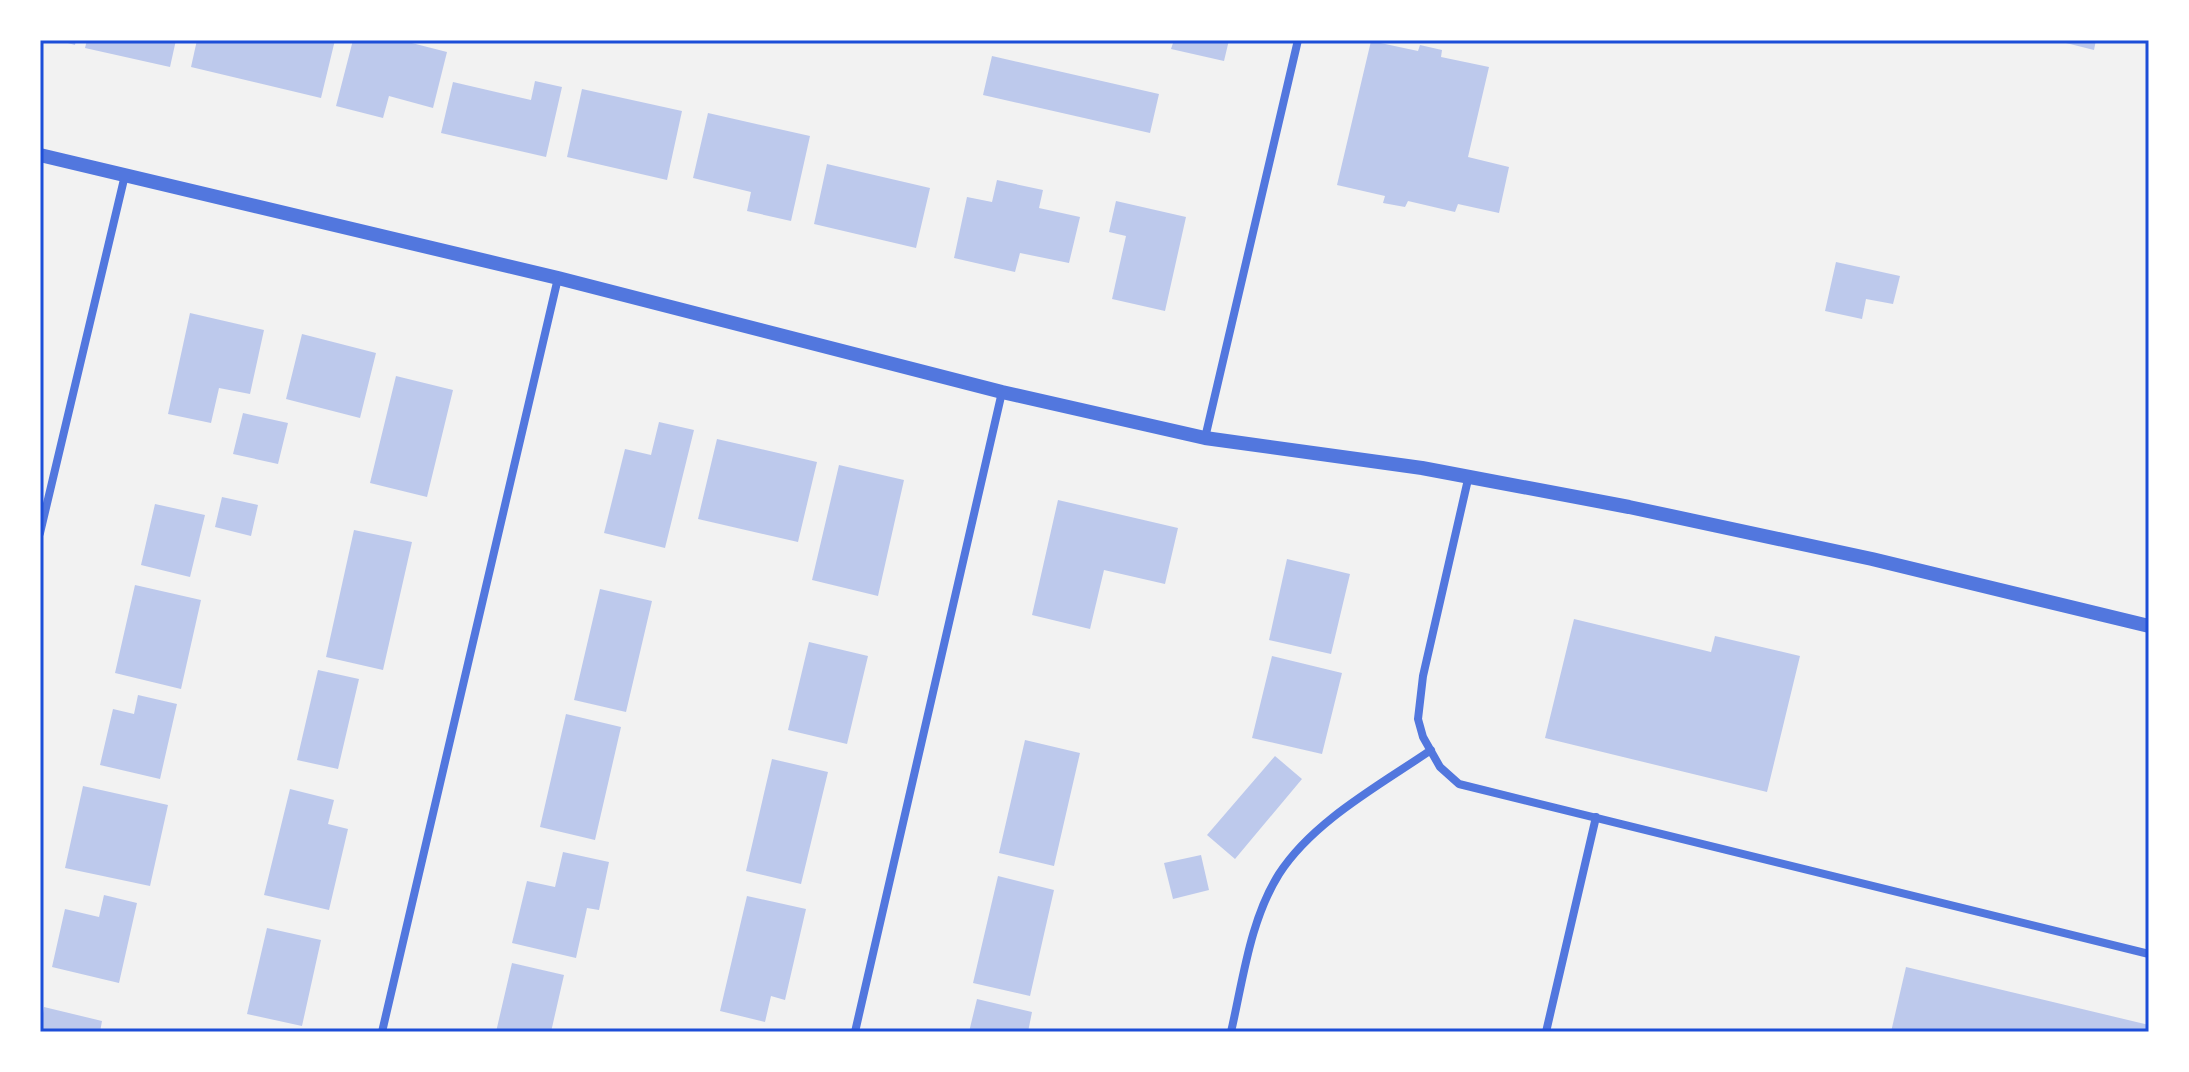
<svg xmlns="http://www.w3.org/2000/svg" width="2189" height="1072" viewBox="0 0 2189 1072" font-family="'Fira Sans Condensed',sans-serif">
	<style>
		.building { fill: #bdc9ec }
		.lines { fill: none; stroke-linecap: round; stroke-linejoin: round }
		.minor { stroke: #5277de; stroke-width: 8 }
		.tertiary { stroke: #5277de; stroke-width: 14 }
		.neatline { fill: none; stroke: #1d4ed8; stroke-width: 3 }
	</style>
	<rect width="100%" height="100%" fill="#f2f2f2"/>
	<path class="building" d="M57 40H76L75 45Z
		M87 40H176L170 67 85 48Z
		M197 40H335L321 98 191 67Z
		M353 40H400L447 52 433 108 389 96 383 118 336 106Z
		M1174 40H1229L1224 61 1171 49Z
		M2054 40H2096L2094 50Z
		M1371 41 1418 51 1420 45 1442 50 1441 57 1489 67 1468 157 1509 167 1499 213 1458 204 1455 212 1408 201 1405 207 1383 203 1385 196 1337 185Z
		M992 56 1159 94 1150 133 983 95Z
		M535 81 562 87 546 157 441 133 453 82 531 100Z
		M582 89 682 111 667 180 567 157Z
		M708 113 810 136 791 221 747 211 751 192 693 178Z
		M827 164 930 188 916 248 814 224Z
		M997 180 1043 190 1039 208 1080 217 1069 263 1020 253 1015 272 954 258 967 197 992 202Z
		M1116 201 1186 217 1165 311 1112 299 1126 236 1109 232Z
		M1836 262 1900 276 1893 304 1866 299 1862 319 1825 311Z
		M190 313 264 330 250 394 219 388 211 423 168 414Z
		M302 334 376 353 360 418 286 399Z
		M396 376 453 390 427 497 370 483Z
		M243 413 288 423 278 464 233 454Z
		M659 422 694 430 665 548 604 533 625 449 651 455Z
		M717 439 817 462 798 542 698 519Z
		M839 465 904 480 878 596 812 580Z
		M222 497 258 505 251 536 215 527Z
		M1058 500 1178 528 1165 584 1104 570 1090 629 1032 615Z
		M155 504 205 515 190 577 141 565Z
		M354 530 412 542 383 670 326 657Z
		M1287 559 1350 574 1331 654 1269 640Z
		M135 585 201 600 181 689 115 673Z
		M600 589 652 601 626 712 574 700Z
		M1574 619 1711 652 1715 636 1800 656 1767 792 1545 738Z
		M809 642 868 656 847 744 788 730Z
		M1272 656 1342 673 1322 754 1252 738Z
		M318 670 359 679 338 769 297 760Z
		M138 695 177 704 160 779 100 765 113 709 134 714Z
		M566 714 621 727 595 840 540 827Z
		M1025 740 1080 753 1054 866 999 853Z
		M1275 756 1302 779 1235 859 1207 835Z
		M772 759 828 772 801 884 746 871Z
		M83 786 168 805 150 886 65 868Z
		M290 789 334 800 328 824 348 829 329 910 264 895Z
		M563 852 609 862 599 910 587 908 576 958 512 943 527 881 555 887Z
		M1201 855 1209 890 1173 899 1164 863Z
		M998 876 1054 890 1030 996 973 983Z
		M104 895 137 903 119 983 52 967 65 909 99 917Z
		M747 896 806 909 785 1000 771 996 765 1022 720 1011Z
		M267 928 321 940 302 1026 247 1014Z
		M512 963 564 975 551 1032H496Z
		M1906 967 2149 1025V1032H1891Z
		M977 999 1032 1012 1028 1032H969Z
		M44 1007 102 1021 100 1032H40Z"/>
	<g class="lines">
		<path class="minor" d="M1205 438 1298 40
			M1469 475 1423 676 1418 719 1423 737 1440 767 1459 784 2149 954
			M40 533 125 175
			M382 1032 558 278
			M855 1032 1002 392
			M1231 1032C1243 980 1250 920 1279 874 1313 821 1380 785 1431 750
			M1546 1032 1596 817"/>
		<path class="tertiary" d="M40 155 558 278 1002 392 1205 438 1422 468 1629 507 1872 559 2149 626"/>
	</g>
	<rect width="2189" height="1072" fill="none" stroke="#ffffff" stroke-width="84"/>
	<rect x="42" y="42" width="2105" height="988" class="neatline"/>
</svg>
